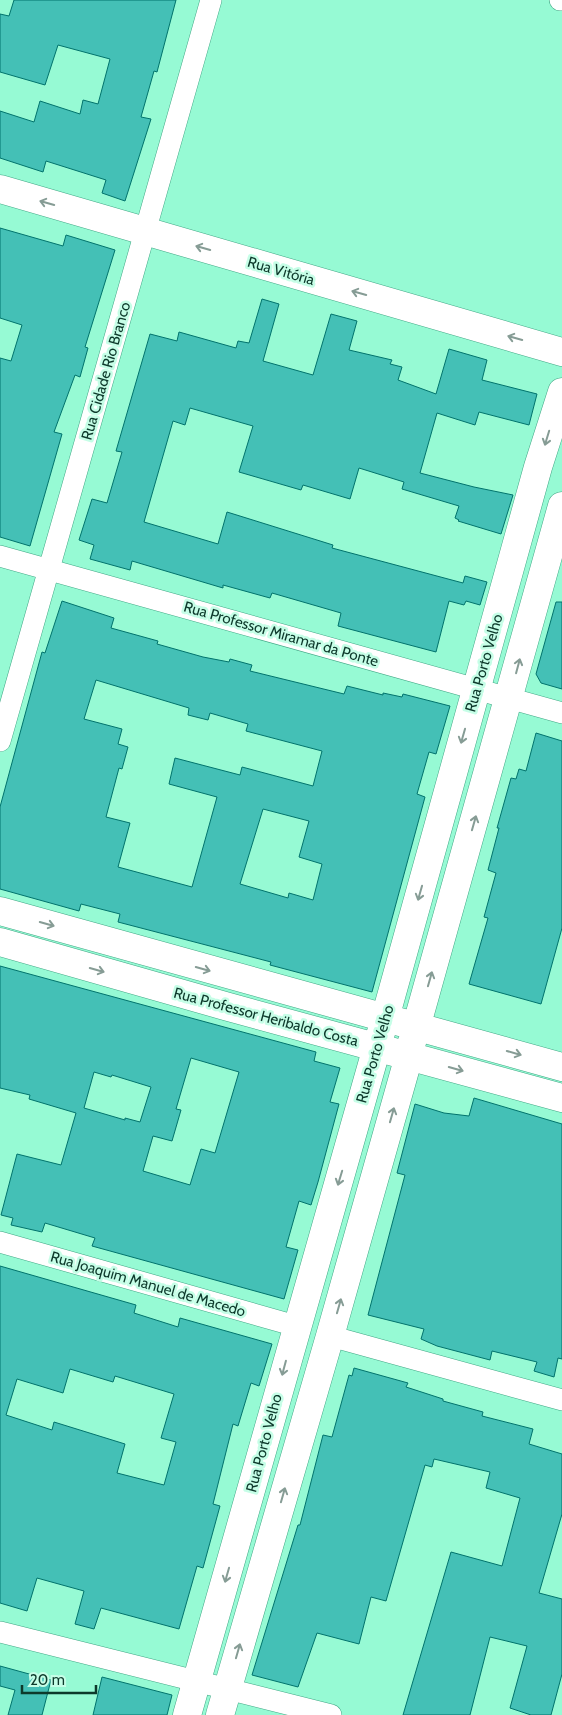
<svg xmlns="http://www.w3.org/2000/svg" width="562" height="1715" viewBox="0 0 562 1715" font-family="Cabin,sans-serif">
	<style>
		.building { fill: #44c0b6; stroke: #01736c; fill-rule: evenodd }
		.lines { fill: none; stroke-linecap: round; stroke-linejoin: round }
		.minor-casing { stroke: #41a785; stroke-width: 22 }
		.secondary-casing { stroke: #41a785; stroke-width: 29 }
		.primary-casing { stroke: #41a785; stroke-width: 29 }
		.minor { stroke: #fff; stroke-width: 21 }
		.secondary { stroke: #fff; stroke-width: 28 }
		.primary { stroke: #fff; stroke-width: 28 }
		.oneway { stroke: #869c95 }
		.labels { text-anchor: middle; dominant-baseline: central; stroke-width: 5; stroke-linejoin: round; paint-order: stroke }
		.street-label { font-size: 15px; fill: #0d392b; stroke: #c6fee7 }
	</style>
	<rect width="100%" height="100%" fill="#96fad4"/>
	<path class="building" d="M14 0H176L157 72 154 71 141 117 151 119 125 201 102 193 106 180 46 161 43 172 0 158V111L34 122 40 101 80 114 83 100 98 104 110 59 58 45 45 85 0 72V14L9 16Z
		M0 228 63 246 66 235 115 250 85 347 88 348 80 377 75 375 54 432 62 434 30 546 0 537V358L11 361 22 325 0 318Z
		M262 299 279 304 263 361 313 375 331 314 357 321 349 350 392 360 390 364 402 367 398 380 436 394 449 349 487 360 482 380 537 394 529 425 479 412 475 425 437 413 420 473 474 487 513 495 501 534 458 521 459 520 455 518 459 506 402 489 404 482 359 468 350 499 303 485 301 490 239 472 253 426 190 408 185 425 173 421 144 522 218 544 227 512 333 545 332 548 463 583 465 576 487 582 480 605 466 601 464 605 449 601 436 652 338 626 341 613 272 593 270 598 223 585V588L132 561 130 570 90 559 94 545 79 540 92 499 107 503 122 452 116 451 150 334 177 341 179 332 236 348 238 341 249 343Z
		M62 601 114 618 111 628 158 641 157 644 203 657 229 662 230 659 252 665 250 671 344 694 347 686 383 695V693L402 697 403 694 450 706 436 754 429 752 417 794 425 797 372 992 270 965 271 962 118 922 120 914 81 904 79 911 0 889V807L42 652 45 653ZM96 680 189 708 188 715 208 720 210 713 248 724 246 731 322 751 313 786 242 767 240 775 175 758 169 784 217 797 192 887 118 867 130 823 106 817 119 768 122 769 128 747 118 744 122 729 84 719ZM263 809 309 821 299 857 322 864 313 900 289 893 288 898 240 884Z
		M556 602H562V689L541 683 536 674Z
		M536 733 562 741V928L541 1004 469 984 488 918 484 917 496 873 488 870 499 828H497L511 778 516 779 519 769 526 771Z
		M0 966 316 1052 314 1061 340 1068 330 1102 339 1104 318 1182 311 1205 299 1201 286 1247 298 1250 284 1299 92 1246 95 1238 45 1223 42 1232 11 1225 13 1218 1 1215 17 1154 61 1165 76 1113 29 1099 30 1095 0 1088ZM191 1058 239 1072 215 1153 201 1149 190 1185 143 1171 153 1136 172 1141 181 1110 176 1109ZM94 1072 111 1077 112 1075 151 1087 140 1122 125 1118V1120L84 1108Z
		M474 1098 562 1124V1359L558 1358 554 1377 534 1371 537 1362 492 1351 490 1360 437 1346 421 1339 424 1329 368 1315 405 1175 397 1173 415 1104 444 1113 469 1116Z
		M0 1266 136 1305 134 1313 178 1327 180 1318 272 1344 259 1386 251 1383 238 1426 233 1424 213 1504 220 1506 203 1568 197 1566 179 1629 101 1608 94 1629 75 1624 84 1591 37 1578 27 1611 0 1603ZM70 1369 113 1382 115 1376 174 1394 161 1438 176 1442 164 1485 117 1473 125 1444 54 1422 52 1430 6 1415 17 1379 63 1393Z
		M354 1368 408 1383 406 1387 443 1399V1401L483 1412 482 1416 533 1429 529 1444 562 1454V1514L539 1593 562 1599V1674L551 1715H531L510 1708 527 1646 490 1637 470 1715H403L451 1552 502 1566 520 1498 486 1488 490 1472 434 1459 432 1467 425 1465 386 1601 371 1597 359 1644 317 1633 298 1687 252 1675 298 1525H300L323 1435 332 1437 349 1375 352 1376Z
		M0 1666 51 1680 42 1715H8L15 1690 0 1686Z
		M102 1677 172 1695 167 1715H93Z"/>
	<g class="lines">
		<defs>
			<path id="minor" d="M560 0H562
				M0 556 562 713
				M0 741 211 0
				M0 1242 296 1326
				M330 1336 562 1400
				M0 1632 331 1715"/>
			<path id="secondary" d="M187 1715 377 1047
				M220 1715 330 1336 409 1056"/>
			<path id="primary" d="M0 189 562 352
				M0 911 562 1067
				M0 942 225 1006 562 1098
				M412 1042 562 506
				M377 1047 538 467 562 392"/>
		</defs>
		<use href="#minor" class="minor-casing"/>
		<use href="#secondary" class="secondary-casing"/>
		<use href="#primary" class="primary-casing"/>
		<use href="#minor" class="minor"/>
		<use href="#secondary" class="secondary"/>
		<use href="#primary" class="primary"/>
	</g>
	<defs><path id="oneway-shaft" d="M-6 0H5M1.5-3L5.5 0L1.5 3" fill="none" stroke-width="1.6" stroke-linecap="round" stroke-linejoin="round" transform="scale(1.25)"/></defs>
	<g class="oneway">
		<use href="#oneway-shaft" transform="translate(47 203) rotate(-164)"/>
		<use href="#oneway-shaft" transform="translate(203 248) rotate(-164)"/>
		<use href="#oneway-shaft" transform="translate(359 293) rotate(-164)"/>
		<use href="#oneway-shaft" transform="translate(515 338) rotate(-164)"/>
		<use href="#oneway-shaft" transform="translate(547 438) rotate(107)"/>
		<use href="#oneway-shaft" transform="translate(518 666) rotate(-75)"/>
		<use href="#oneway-shaft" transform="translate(463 736) rotate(106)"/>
		<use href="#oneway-shaft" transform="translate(474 823) rotate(-74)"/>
		<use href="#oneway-shaft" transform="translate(420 893) rotate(106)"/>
		<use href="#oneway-shaft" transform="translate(47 924) rotate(16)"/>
		<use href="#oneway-shaft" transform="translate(203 969) rotate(16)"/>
		<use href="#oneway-shaft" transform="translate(97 970) rotate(16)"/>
		<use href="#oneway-shaft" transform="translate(430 979) rotate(-74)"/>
		<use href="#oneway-shaft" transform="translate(514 1053) rotate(16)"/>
		<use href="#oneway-shaft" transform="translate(456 1069) rotate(16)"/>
		<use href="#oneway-shaft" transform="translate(392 1115) rotate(-74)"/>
		<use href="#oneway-shaft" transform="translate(340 1178) rotate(107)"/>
		<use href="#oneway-shaft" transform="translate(339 1306) rotate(-74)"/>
		<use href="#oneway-shaft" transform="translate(284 1368) rotate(105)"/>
		<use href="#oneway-shaft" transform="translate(283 1495) rotate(-74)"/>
		<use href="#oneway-shaft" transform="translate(227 1575) rotate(106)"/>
		<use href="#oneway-shaft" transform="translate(238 1651) rotate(-74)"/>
	</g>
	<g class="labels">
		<g class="street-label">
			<text transform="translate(281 271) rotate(16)">Rua Vitória</text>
			<text transform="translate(106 371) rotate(-74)">Rua Cidade Rio Branco</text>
			<text transform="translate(281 634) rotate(16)">Rua Professor Miramar da Ponte</text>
			<text transform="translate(484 663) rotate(-74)">Rua Porto Velho</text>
			<text transform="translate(266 1017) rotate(15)">Rua Professor Heribaldo Costa</text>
			<text transform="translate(375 1054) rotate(-74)">Rua Porto Velho</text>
			<text transform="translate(148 1284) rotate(16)">Rua Joaquim Manuel de Macedo</text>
			<text transform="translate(264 1443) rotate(-75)">Rua Porto Velho</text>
		</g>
	</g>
	<path d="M22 1685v8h74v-8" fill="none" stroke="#0d392b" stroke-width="2.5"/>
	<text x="30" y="1685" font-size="15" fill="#0d392b" stroke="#c6fee7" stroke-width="4" paint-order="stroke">20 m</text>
</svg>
